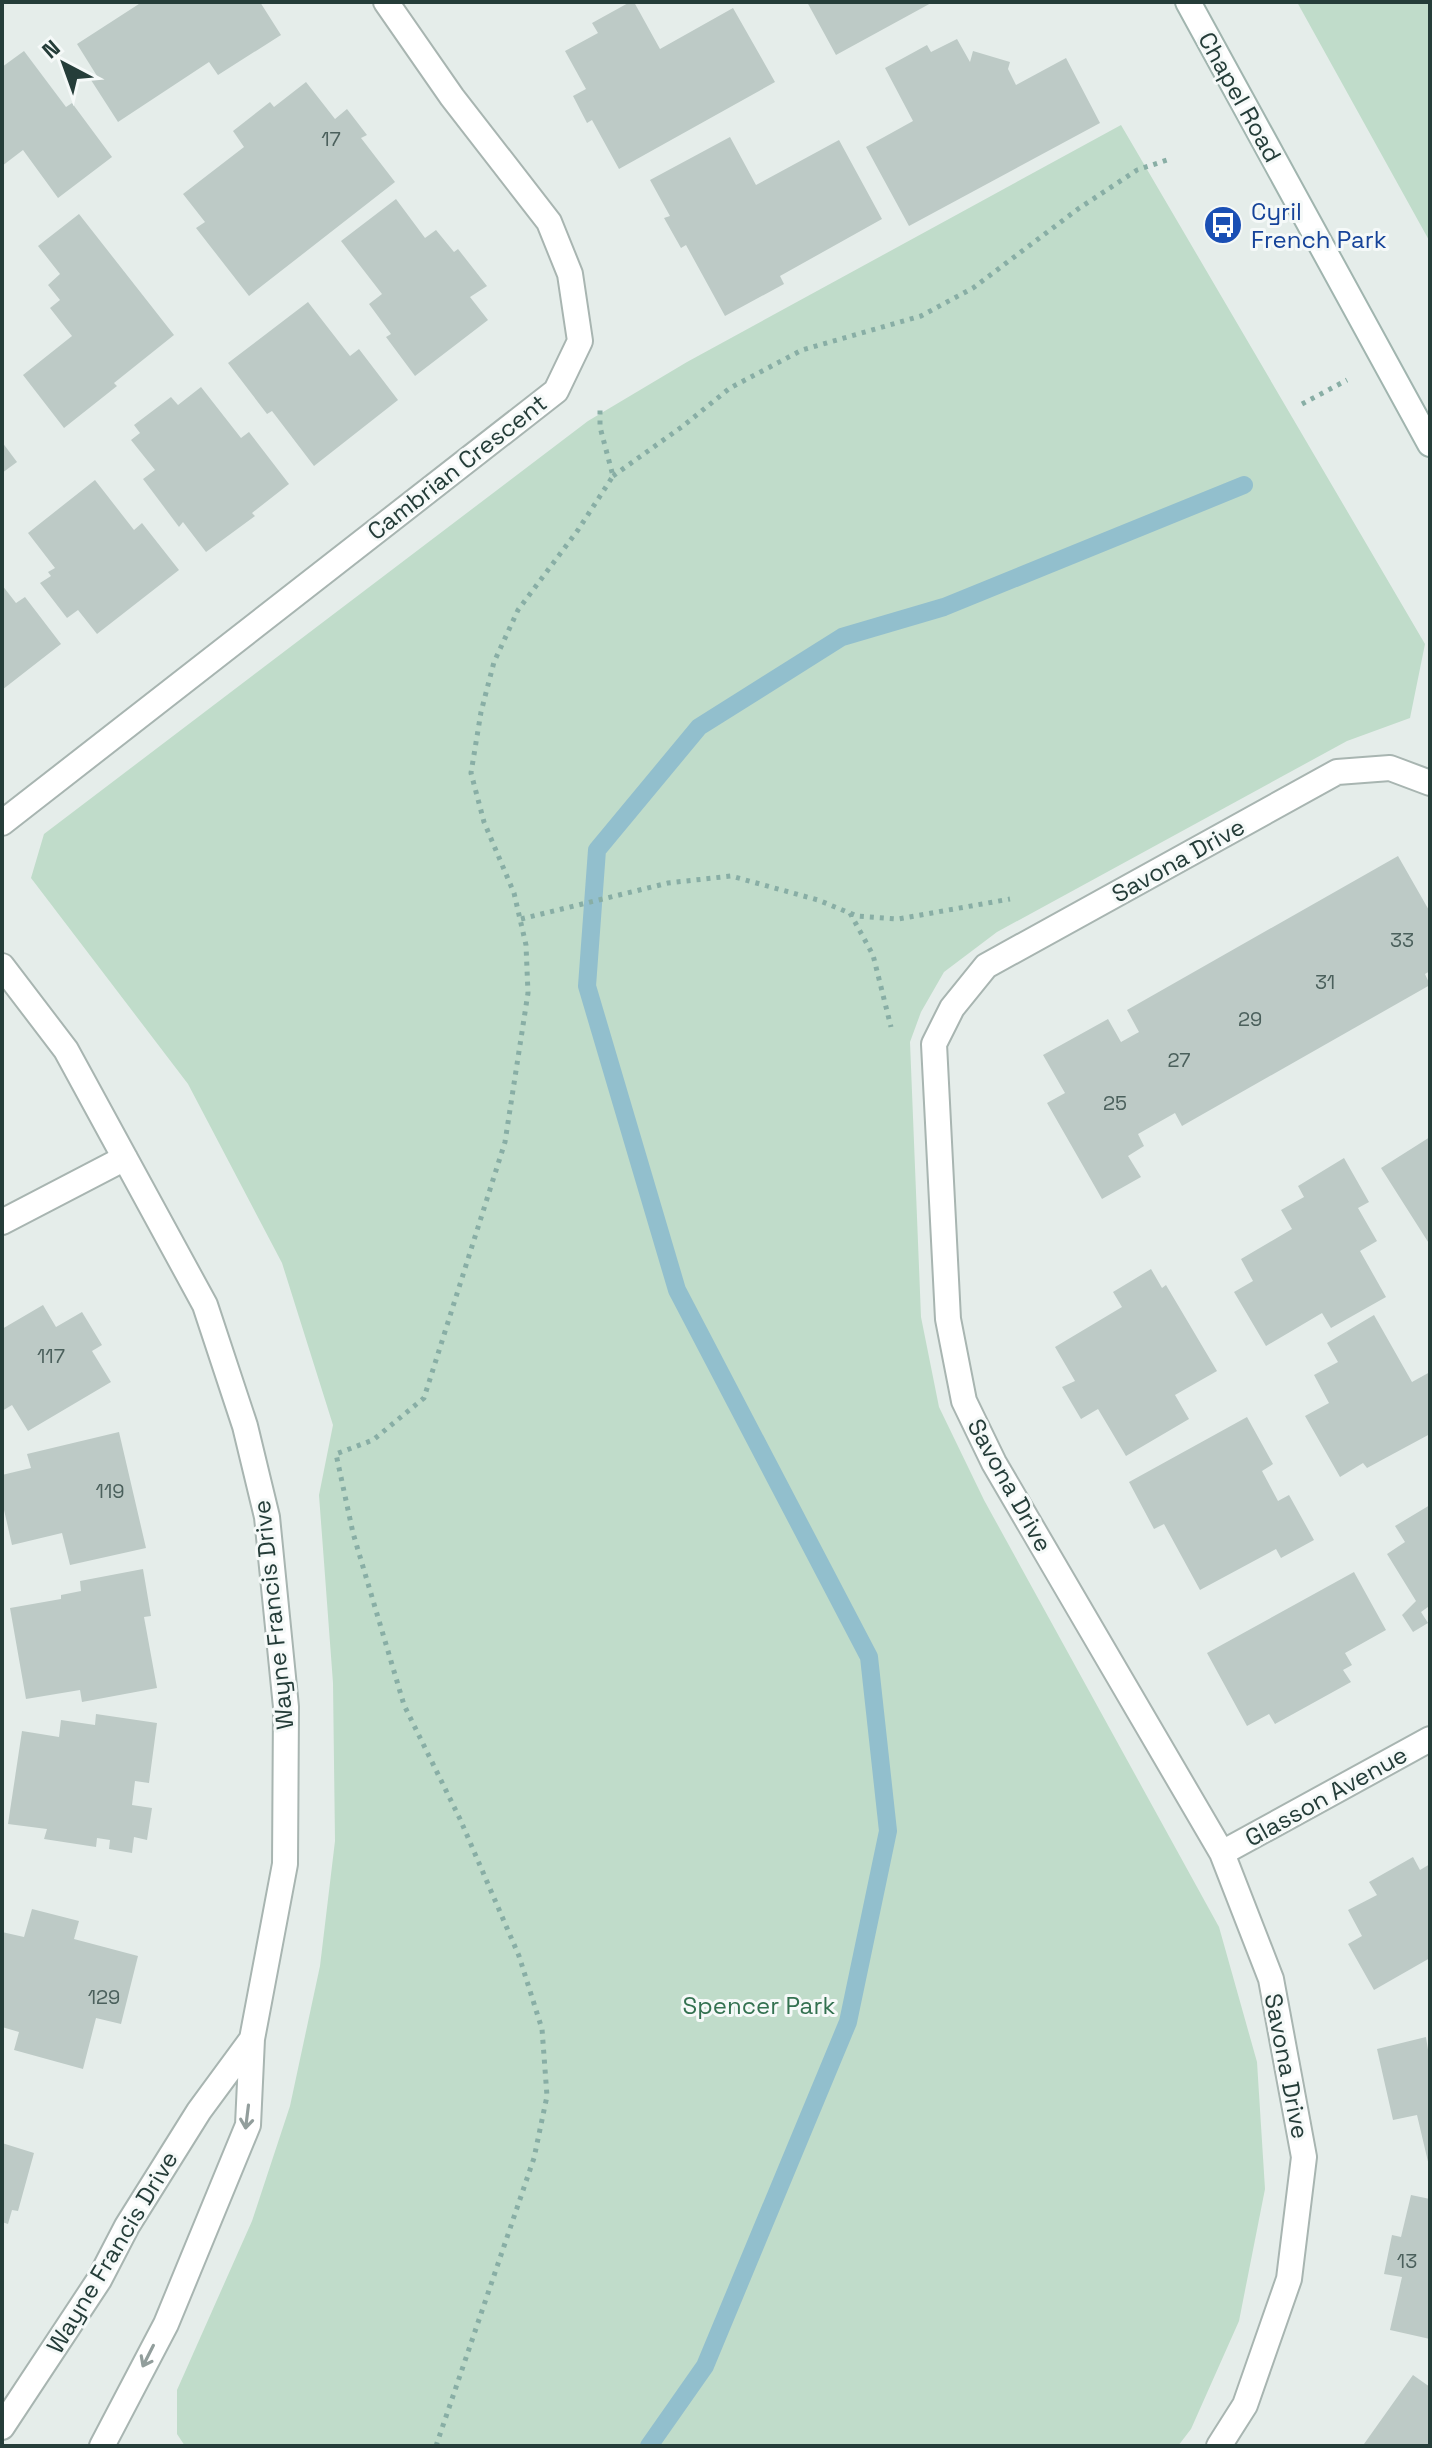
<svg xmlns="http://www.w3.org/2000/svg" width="1432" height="2448" viewBox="0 0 1432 2448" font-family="'Space Grotesk',sans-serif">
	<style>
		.green { fill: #c0dcca }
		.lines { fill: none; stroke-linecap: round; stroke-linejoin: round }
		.stream { stroke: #92bfcd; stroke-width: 18 }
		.building { fill: #bdcac6 }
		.minor-casing { stroke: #a8b5b1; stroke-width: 28 }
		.secondary-casing { stroke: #a1b5af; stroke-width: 28 }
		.path { stroke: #88aea5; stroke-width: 5; stroke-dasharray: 4 6; stroke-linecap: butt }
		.minor { stroke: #fff; stroke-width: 24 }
		.secondary { stroke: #fff; stroke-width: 24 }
		.oneway { stroke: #929e9c }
		.labels { text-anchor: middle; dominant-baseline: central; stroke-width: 6; stroke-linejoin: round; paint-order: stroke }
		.number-label { font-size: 20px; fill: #4b605c }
		.street-label { font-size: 24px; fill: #253d39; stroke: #f5f9f8 }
		.transit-label { font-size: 24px; fill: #164399; stroke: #f5f9f8; text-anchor: start }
		.park-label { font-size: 24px; fill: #337150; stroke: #f5f9f8 }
	</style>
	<rect width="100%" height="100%" fill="#e5edea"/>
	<path class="green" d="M1297 2H1430V242Z
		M1121 125 1425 644 1410 718 1347 741 997 932 944 972 921 1012 910 1042 921 1317 939 1407 984 1500 1219 1927 1257 2062 1265 2189 1239 2321 1191 2429 1178 2446H185L177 2434V2390L252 2221 290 2106 320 1966 335 1841 333 1683 319 1495 333 1425 282 1263 188 1084 31 878 44 834 588 421 687 362Z"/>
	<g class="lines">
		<path class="stream" d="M649 2446 705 2366 848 2022 888 1831 869 1657 677 1290 587 986 597 850 699 727 842 637 944 607 1244 485"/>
	</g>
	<path class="building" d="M142 2H260L281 35 218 75 209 62 118 122 91 80 97 76 77 44Z
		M630 2H634L660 49 733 8 775 82 619 169 592 120 587 123 573 96 586 89 565 51 598 33 592 23Z
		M807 2H933L836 55Z
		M957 39 970 62 973 51 1010 62 1008 69 1016 85 1066 58 1100 123 909 226 866 147 913 121 885 68 927 45 931 52Z
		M24 51 66 107 72 103 112 157 58 198 23 150 2 166V67Z
		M306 82 335 119 347 109 367 135 361 138 395 182 249 296 196 228 205 222 183 194 244 147 233 131 270 102 274 107Z
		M730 137 756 185 839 140 882 219 780 276 784 284 725 316 686 245 681 248 664 218 670 216 650 180Z
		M396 199 425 238 436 230 454 252 458 249 487 286 470 297 488 320 415 376 386 337 391 334 369 304 382 294 341 241Z
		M79 214 174 335 114 383 117 386 64 428 23 375 72 336 50 308 60 300 48 285 60 274 38 246Z
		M308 302 350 356 359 349 398 400 314 466 272 411 267 414 228 363Z
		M201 387 241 438 249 432 289 484 252 513 255 516 206 552 183 522 179 527 143 479 155 470 131 440 140 433 134 425 171 397 178 405Z
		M2 442 17 462 2 473Z
		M95 480 134 530 142 523 179 570 97 634 78 610 67 618 40 583 51 576 48 572 55 568 28 533Z
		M2 585 16 603 25 597 61 644 2 690Z
		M1398 856 1430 912V971L1425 974 1430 985 1182 1126 1175 1113 1138 1134 1144 1146 1128 1156 1141 1177 1102 1199 1047 1103 1065 1093 1043 1055 1108 1019 1121 1042 1139 1032 1127 1010Z
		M1430 1137V1245L1381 1168Z
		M1344 1158 1369 1202 1358 1208 1377 1241 1360 1251 1386 1297 1331 1328 1322 1313 1266 1346 1234 1292 1253 1281 1241 1259 1292 1229 1281 1210 1304 1197 1298 1186Z
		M1151 1269 1162 1288 1166 1285 1217 1371 1175 1395 1189 1419 1126 1456 1098 1409 1081 1419 1062 1387 1075 1381 1055 1347 1122 1307 1113 1292Z
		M43 1305 56 1327 82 1312 102 1345 92 1351 111 1382 28 1431 12 1405 2 1411V1329Z
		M1374 1315 1412 1382 1430 1372V1434L1367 1468 1363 1463 1340 1477 1305 1416 1329 1403 1314 1375 1338 1362 1327 1343Z
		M1247 1417 1273 1464 1262 1471 1278 1501 1289 1495 1314 1540 1281 1558 1276 1549 1200 1590 1164 1524 1154 1529 1129 1482Z
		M119 1432 146 1548 70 1565 62 1533 12 1545 2 1501V1475L31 1468 27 1454Z
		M1430 1505V1611L1428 1607 1421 1612 1428 1623 1413 1632 1402 1615 1416 1601 1387 1554 1405 1542 1395 1526Z
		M143 1569 151 1616 144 1617 157 1688 82 1702 80 1690 26 1699 10 1608 61 1599V1595L81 1591 80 1581Z
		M1354 1572 1386 1630 1345 1653 1352 1665 1343 1670 1351 1682 1275 1724 1269 1714 1247 1726 1207 1653Z
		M96 1714 157 1723 149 1783 135 1781 132 1805 152 1808 147 1840 134 1837 132 1853 109 1849 110 1840 97 1838 96 1847 44 1839 47 1829 8 1824 22 1731 59 1737 61 1720 95 1725Z
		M1413 1857 1420 1870 1430 1864V1958L1374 1990 1348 1944 1362 1936 1348 1910 1377 1895 1369 1882Z
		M32 1909 79 1921 74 1939 138 1956 121 2024 96 2018 83 2069 14 2050 19 2032 2 2027V1932L24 1937Z
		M1426 2037 1428 2050H1430L1429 2166 1417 2115 1393 2120 1377 2049Z
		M2 2143 34 2153 18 2211 12 2210 8 2224 2 2222Z
		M1411 2195 1430 2199V2339L1390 2330 1402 2277 1384 2274 1392 2235 1401 2237Z
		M1413 2375 1430 2387V2446H1367L1364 2444Z"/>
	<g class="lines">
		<defs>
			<path id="minor" d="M2 823 556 391 580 341 570 274 549 222 452 97 386 2
				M2 966 66 1050 205 1305 245 1426 267 1517 286 1707 285 1864 252 2039 248 2125 166 2324 102 2446
				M2 1222 125 1158
				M1222 1853 1430 1739
				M2 2427 99 2280 127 2226 199 2111 252 2039
				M1219 2446 1245 2405 1289 2279 1304 2157 1271 1979 1222 1853 994 1463 964 1401 948 1319 934 1044 952 1008 986 966 1337 772 1390 768 1430 783"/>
			<path id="secondary" d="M1188 2 1430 444"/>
		</defs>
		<use href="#minor" class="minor-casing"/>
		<use href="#secondary" class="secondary-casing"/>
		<path class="path" d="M1302 404 1347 380
			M613 476 683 426 730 388 802 350 921 316 973 288 1078 209 1137 170 1167 160
			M850 913 873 955 891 1027
			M521 919 668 883 731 876 818 900 857 916 898 919 1010 899
			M436 2446 534 2158 547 2096 542 2029 519 1956 460 1819 404 1705 353 1533 336 1454 373 1440 424 1398 505 1142 528 993 526 945 514 893 484 822 471 773 481 712 494 662 518 610 578 530 613 476 600 427V408"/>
		<use href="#minor" class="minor"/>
		<use href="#secondary" class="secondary"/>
	</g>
	<defs><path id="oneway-shaft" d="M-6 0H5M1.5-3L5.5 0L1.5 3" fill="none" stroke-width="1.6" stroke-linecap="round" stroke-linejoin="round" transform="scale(2)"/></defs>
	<g class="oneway">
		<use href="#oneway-shaft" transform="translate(247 2117) rotate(97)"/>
		<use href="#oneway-shaft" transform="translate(148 2356) rotate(117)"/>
	</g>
	<defs>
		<symbol id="bus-disc" viewBox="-11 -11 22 22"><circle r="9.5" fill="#1a4fb4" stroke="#f5f9f8"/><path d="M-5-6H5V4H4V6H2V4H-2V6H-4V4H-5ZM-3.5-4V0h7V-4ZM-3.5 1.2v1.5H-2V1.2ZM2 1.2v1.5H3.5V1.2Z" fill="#fff"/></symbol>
	</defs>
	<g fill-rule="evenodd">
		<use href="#bus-disc" x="1201" y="203" width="44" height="44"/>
	</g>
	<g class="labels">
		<g class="number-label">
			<text x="331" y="139">17</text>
			<text x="1402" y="940">33</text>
			<text x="1325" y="982">31</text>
			<text x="1250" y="1019">29</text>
			<text x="1179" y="1060">27</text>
			<text x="1115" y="1103">25</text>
			<text x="51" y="1356">117</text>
			<text x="110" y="1491">119</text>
			<text x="104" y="1997">129</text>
			<text x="1407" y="2261">13</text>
		</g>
		<g class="street-label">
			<text transform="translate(1240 97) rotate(61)">Chapel Road</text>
			<text transform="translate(457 467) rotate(-38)">Cambrian Crescent</text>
			<text transform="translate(1178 860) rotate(-29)">Savona Drive</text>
			<text transform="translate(1010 1485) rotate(61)">Savona Drive</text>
			<text transform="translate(273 1615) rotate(-96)">Wayne Francis Drive</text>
			<text transform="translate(1326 1796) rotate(-29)">Glasson Avenue</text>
			<text transform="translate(1287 2066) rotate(79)">Savona Drive</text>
			<text transform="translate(112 2252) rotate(-59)">Wayne Francis Drive</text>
		</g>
		<g class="transit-label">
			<text x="1251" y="211">Cyril<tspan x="1251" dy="28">French Park</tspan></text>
		</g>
		<g class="park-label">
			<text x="759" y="2005">Spencer Park</text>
		</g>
	</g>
	<rect width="1432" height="2448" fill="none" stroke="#253d39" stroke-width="8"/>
	<g transform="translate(64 64) rotate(319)" stroke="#f5f9f8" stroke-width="6" paint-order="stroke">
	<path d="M0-6L14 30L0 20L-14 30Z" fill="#253d39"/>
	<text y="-12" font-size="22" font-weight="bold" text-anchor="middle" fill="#253d39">N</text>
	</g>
</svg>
